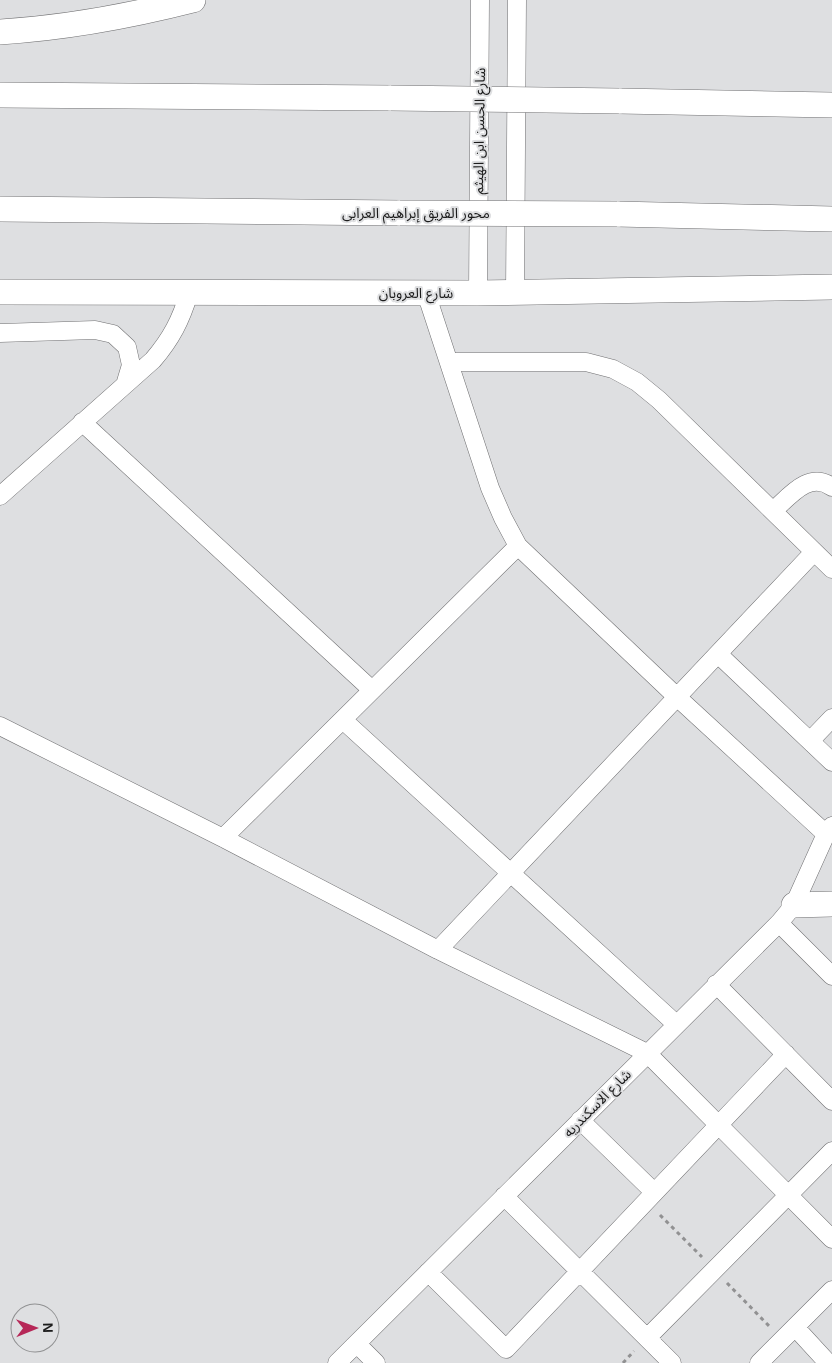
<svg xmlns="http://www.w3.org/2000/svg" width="832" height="1363" viewBox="0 0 832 1363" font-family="Helvetica,'Noto Sans Arabic',sans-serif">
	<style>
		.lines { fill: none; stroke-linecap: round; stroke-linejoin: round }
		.street-casing { stroke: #707072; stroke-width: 19 }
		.secondary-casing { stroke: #707072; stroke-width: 26 }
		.path { stroke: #919192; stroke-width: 3; stroke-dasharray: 4 4; stroke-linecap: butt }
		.street { stroke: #fff; stroke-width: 18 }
		.secondary { stroke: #fff; stroke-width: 25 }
		.secondary-bridge-casing { stroke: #707072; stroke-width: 26; stroke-linecap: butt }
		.secondary-bridge { stroke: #fff; stroke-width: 25 }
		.labels { text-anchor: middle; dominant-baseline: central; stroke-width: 4; stroke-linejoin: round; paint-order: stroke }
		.street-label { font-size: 14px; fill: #1c1c1c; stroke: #dedfe1 }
	</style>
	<rect width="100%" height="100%" fill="#dedfe1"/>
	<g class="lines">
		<defs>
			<path id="street" d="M426 293 490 488 503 518 518 546 677 697 826 834
				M478 293 480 0
				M515 293 517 0
				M0 333 95 330 113 334 127 347 131 365 125 385
				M449 362H586L613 369 637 382 659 400 832 569
				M82 422 372 690
				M0 496 153 360C171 339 181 320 189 293
				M773 511C789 497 809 470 832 487
				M718 654 832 762
				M343 720 676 1024
				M0 726 223 838 438 950 647 1053 832 1239
				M810 741 832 718
				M223 838 518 546
				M779 923 832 976
				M438 950 814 552
				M716 984 832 1101
				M580 1120 654 1192
				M504 1196 672 1363
				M428 1272 506 1349 786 1054
				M795 1327 828 1363
				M647 1338 832 1151
				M357 1344 376 1363
				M337 1363 779 923 794 905 826 834 832 826
				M759 1363 832 1290"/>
			<path id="secondary" d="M0 32C65 28 130 16 193 0
				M0 95 391 98
				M619 101 832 105
				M0 209 400 213
				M617 214 832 219
				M0 292 478 293 832 287
				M794 905 832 904"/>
		</defs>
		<use href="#street" class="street-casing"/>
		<use href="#secondary" class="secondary-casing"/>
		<path class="path" d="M660 1215 702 1257
			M727 1283 770 1327
			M623 1363 634 1351"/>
		<use href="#street" class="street"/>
		<use href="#secondary" class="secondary"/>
		<defs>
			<path id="secondary-bridge" d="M391 98 619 101
				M400 213 617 214"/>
		</defs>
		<use href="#secondary-bridge" class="secondary-bridge-casing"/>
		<use href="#secondary-bridge" class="secondary-bridge"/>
	</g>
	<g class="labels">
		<g class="street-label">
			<text transform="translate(479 131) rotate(-89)">شارع الحسن ابن الهيثم</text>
			<text x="416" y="213">محور الفريق إبراهيم العرابى</text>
			<text x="416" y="293">شارع العروبان</text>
			<text transform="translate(597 1103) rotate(-45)">شارع الاسكندريه</text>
		</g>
	</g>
	<g transform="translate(35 1328) rotate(89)"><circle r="24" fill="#dedfe1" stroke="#909192"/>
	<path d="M0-4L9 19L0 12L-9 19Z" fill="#b62757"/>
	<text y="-8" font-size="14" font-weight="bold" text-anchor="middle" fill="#1c1c1c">N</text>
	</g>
</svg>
